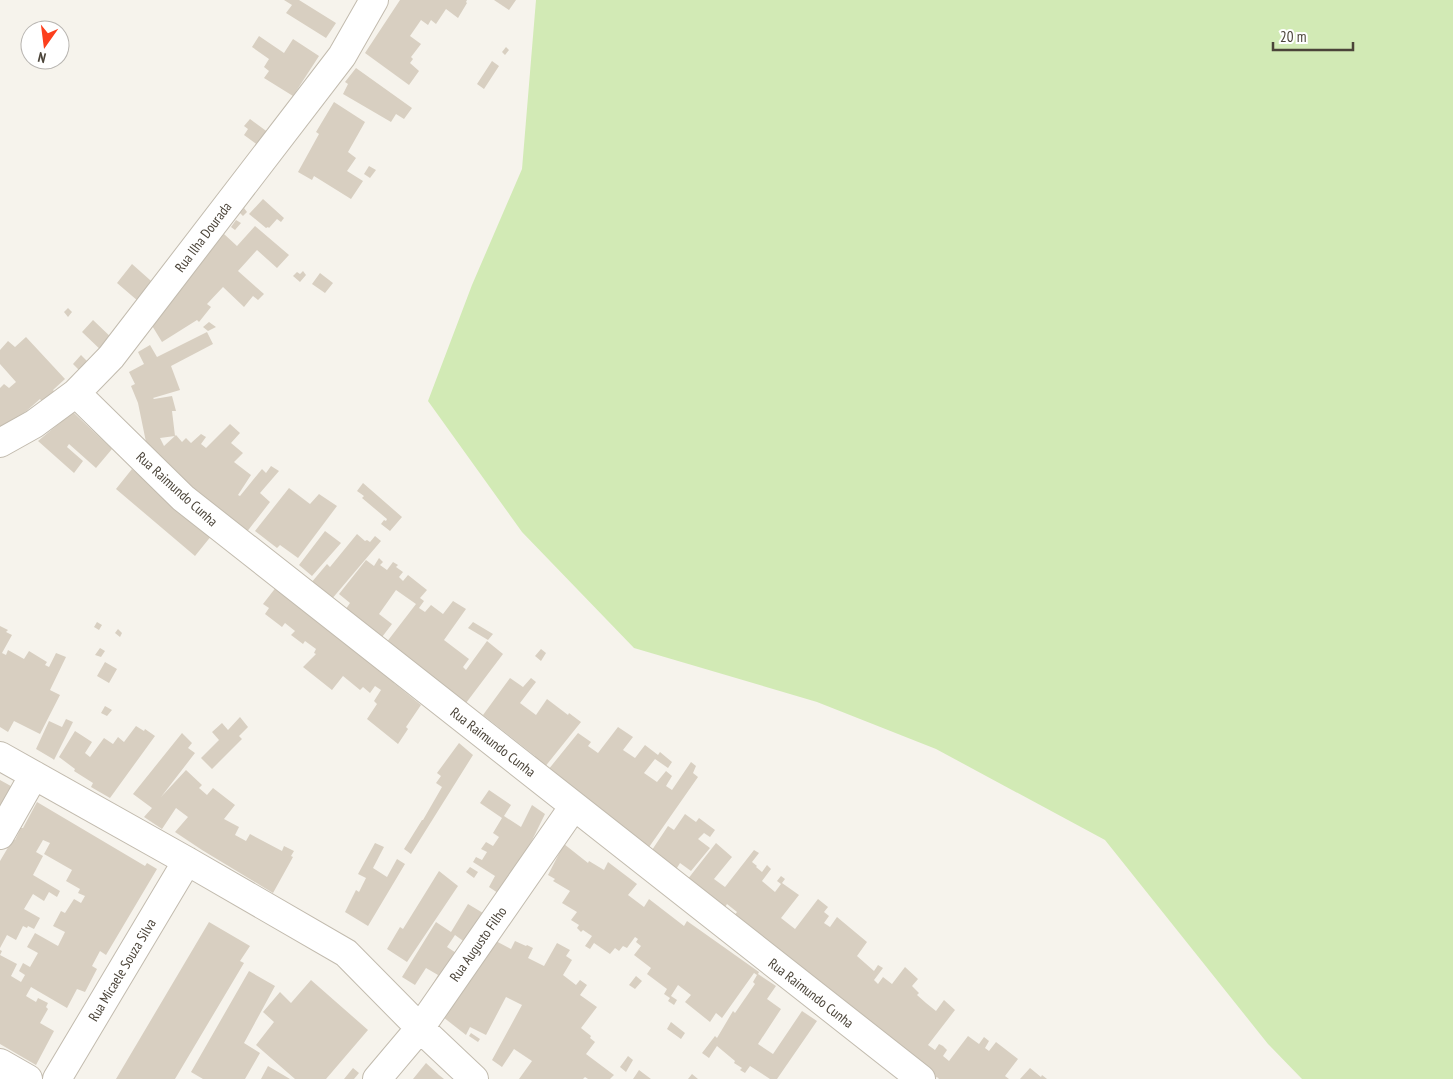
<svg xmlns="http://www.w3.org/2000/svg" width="1453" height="1079" viewBox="0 0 1453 1079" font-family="'PT Sans Narrow',sans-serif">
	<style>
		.green { fill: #d2eab5 }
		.building { fill: #d8cfc1 }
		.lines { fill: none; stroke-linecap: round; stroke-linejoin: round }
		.street-casing { stroke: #c2bbae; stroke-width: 30 }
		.street { stroke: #fff; stroke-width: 28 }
		.labels { text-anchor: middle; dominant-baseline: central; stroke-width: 5; stroke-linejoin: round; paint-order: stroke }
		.street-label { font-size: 14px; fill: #4b4439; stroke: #fff }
	</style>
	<rect width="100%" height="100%" fill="#f6f3ec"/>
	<path class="green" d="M536 0H1453V1079H1302L1268 1044 1105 840 936 749 817 702 634 648 522 532 428 401 472 285 522 169Z"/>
	<path class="building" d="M284 0H299L336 23 326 38 286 13 292 5Z
		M400 0H467L466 2 467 3 458 18 446 9 436 24 431 20 428 25 421 20 410 36 421 44 411 57 413 59 410 63 419 71 409 85 365 53Z
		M494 0H516L509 10Z
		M259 36 284 53 293 39 319 56 293 96 264 78 269 71 264 67 269 59 252 47Z
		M506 47 509 50 505 55 502 52Z
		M492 61 499 66 484 89 477 84Z
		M356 68 412 108 404 119 396 114 391 122 343 94 348 84 345 82Z
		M334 102 365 122 348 152 356 158 347 171 363 181 351 199 314 176 312 180 298 172 319 134 316 132Z
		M250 119 269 133 259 146 244 135 248 129 244 126Z
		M369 166 376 170 370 178 364 174Z
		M263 199 284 218 281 222 277 219 269 228 268 227 266 228 249 214Z
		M244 208 247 212 243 216 240 213Z
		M236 220 241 223 235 230 231 227Z
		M255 226 289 255 277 268 257 250 238 271 264 294 258 300 253 296 244 307 223 287 207 304 211 307 199 322 197 320 162 342 151 324 175 297 173 295 224 234 237 246Z
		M132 264 159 288 145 307 117 283Z
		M303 271 306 275 300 282 293 276 297 272 300 274Z
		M320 273 333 283 325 293 312 284Z
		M68 308 72 312 68 317 64 312Z
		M93 320 115 341 104 353 82 332Z
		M209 322 216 327 208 331 203 327Z
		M207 332 213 344 171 366 180 390 153 398 154 399 172 396 176 411H172L175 436 160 438 164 446 176 435 182 442 186 438 191 443 201 434 206 437 201 444 206 448 230 424 240 433 231 443 243 453 234 462 251 475 238 495 240 496 262 469 266 473 271 466 279 471 260 493 270 502 246 533 152 458 146 442 138 403 131 386 135 384 129 372 144 364 138 352 150 345 157 357Z
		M26 337 65 379 53 390 56 394 44 404 40 399 23 414 27 418 0 436V388L4 384 9 388 16 382 0 364V350L8 341 15 347Z
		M81 355 94 368 85 376 73 364Z
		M73 412 112 449 96 468 69 444 67 447 83 461 74 473 38 441Z
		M132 469 212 535 195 556 116 489Z
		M363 483 402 517 390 531 381 524 384 520 386 521 387 519 362 498 364 496 357 491Z
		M289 488 310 504 319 494 337 506 298 558 280 545 277 548 255 531Z
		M325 531 341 543 312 576 299 565Z
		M357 534 365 541 367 540 370 542 375 536 381 541 331 600 311 583 327 564 330 567Z
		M379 558 383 562 380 565 387 570 393 562 398 565 396 567 403 572 399 577 403 581 408 575 427 590 420 598 424 601 419 608 425 612 431 605 443 614 453 601 466 609 444 640 469 659 463 667 466 670 487 641 503 654 466 703 386 643 416 604 396 590 379 614 392 624 379 641 343 613 350 603 339 594 366 560 374 566Z
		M277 586 395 681 394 683 421 705 406 727 408 729 398 744 367 719 377 704 374 701 381 690 375 686 370 693 363 687 360 690 343 676 332 690 303 667 316 654 314 653 316 649 305 641 303 644 291 635 295 631 285 623 282 627 265 614 269 608 263 604Z
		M97 622 102 625 99 630 94 627Z
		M473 622 493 634 488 640 468 628Z
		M0 626 8 630 6 632 12 635 2 653 6 655 8 650 24 659 29 651 47 662 45 665 49 667 56 653 66 657 50 690 60 695 40 734 14 721 8 732 0 727Z
		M118 629 122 633 120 637 115 633Z
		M100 648 105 651 101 657 95 655Z
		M541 649 546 653 541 661 535 656Z
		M105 662 117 669 109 683 97 676Z
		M510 678 523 687 531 678 536 682 520 703 536 715 547 699 568 715 569 713 581 722 544 768 533 759 535 756 483 715Z
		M105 706 112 710 107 716 101 713Z
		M240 717 248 727 239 736 242 739 212 769 201 758 219 740 212 732 222 723 228 730Z
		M66 719 73 722 54 760 53 759 36 749 49 721 62 727Z
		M136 726 144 731 145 729 155 736 110 798 91 787 93 783 74 771 75 769 59 757 75 731 92 742 85 753 90 757 104 738 113 744 118 737 124 742Z
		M618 727 633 737 623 750 635 758 645 745 658 755 660 752 672 762 668 768 655 759 644 773 657 782 666 771 672 776 666 786 672 790 691 762 696 766 693 773 698 777 647 850 548 770 578 733 591 742 588 746 598 753Z
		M182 733 192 743 188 748 195 753 161 797 186 770 202 785 199 788 207 795 213 788 235 805 224 819 239 827 235 835 246 841 250 834 282 851 284 846 294 851 291 856 293 857 273 893 202 850 175 832 188 817 176 808 162 829 144 817 152 808 133 794Z
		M459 743 473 755 411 854 404 849 422 820H423L442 787 436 783 441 776 437 773Z
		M0 780 18 790 0 821Z
		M489 790 511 805 504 816 521 827 532 805 545 814 504 897 489 887 495 876 473 862 476 857 482 860 487 852 481 849 486 842 493 846 499 837 493 833 502 818 480 803Z
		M37 802 145 866 147 863 157 869 106 955 100 951 92 966 97 969 85 992 77 989 67 1008 31 987 26 996 36 1002 38 998 48 1003 46 1007 48 1009 40 1023 54 1031 36 1065 0 1044V950L2 951 0 955 17 964 11 976 21 982 25 975 19 971 23 963 30 967 38 953 27 947 35 933 58 946 65 932 53 926 61 911 65 913 74 899 81 903 85 896 78 893 80 889 66 881 72 870 44 854 50 843 43 840 36 852 43 856 33 875 60 891 57 897 49 892 44 901 33 894 24 909 40 918 34 929 28 926 27 928 23 926 16 940 7 935 0 948V861L13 839 15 840 21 828H23Z
		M685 814 696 822 699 818 715 830 710 837 704 833 698 839 710 848 691 871 680 863 675 871 650 853 668 826 674 830Z
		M375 843 384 847 373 868 387 877 397 859 405 864 368 926 345 912 356 890 359 892 366 878 358 874Z
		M716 843 732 857 714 879 725 887 754 850 759 853 752 862 757 866 756 867 762 872 767 865 771 869 762 881 775 892 781 884 777 881 781 876 785 879 782 883 799 895 781 918 795 929 818 899 828 907 824 912 829 916 824 923 830 927 837 917 867 942 857 956 874 971 878 965 883 968 874 980 878 984 883 977 892 984 905 967 918 979 912 986 919 993 917 995 926 1003 936 1011 944 1000 955 1010 928 1045 935 1050 939 1044 943 1046 947 1050 943 1056 949 1061 968 1036 979 1044 984 1037 989 1041 985 1048 989 1051 996 1042 1018 1059 1005 1076 1009 1079H939L937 1077 933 1079 733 917 737 912 727 904 724 909 684 884Z
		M564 844 588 863 589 861 604 870 608 862 637 884 628 895 644 907 649 899 684 926 687 921 759 972 758 974 776 986 767 999 781 1009 758 1044 773 1054 802 1011 817 1021 777 1079H770L750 1066 745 1073 740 1070 742 1068 734 1063 735 1061 717 1046 709 1058 702 1053 715 1036 717 1038 733 1011 735 1013 755 984 753 982 757 975 754 973 722 1018 716 1013 710 1022 685 1002 691 995 678 985 671 996 677 1000 674 1005 668 1001 670 998 664 994 667 989 647 974 651 968 634 955 641 946 636 942 638 939 635 937 627 948 623 946 619 951 615 948 610 954 594 943 590 949 585 946 592 936 583 930 581 932 577 928 579 925 571 920 577 912 562 903 570 891 553 881 555 879 548 875Z
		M470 867 478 872 474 878 466 872Z
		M439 871 458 886 407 962 387 949 400 927 403 929Z
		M468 904 493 919 466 943 455 935 447 947 464 958 425 997 438 975 426 968 415 985 402 977 436 922 451 932Z
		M209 922 250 946 240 961 244 963 175 1079H116Z
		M494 940 511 949 515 941 526 946 527 945 533 948 528 958 544 966 557 943 570 950 566 956 572 960 563 975 576 985 580 980 587 985 580 995 597 1007 581 1028 591 1036 590 1038 595 1042 586 1054 614 1075 610 1079H588L585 1077 583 1079H519L532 1061 514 1049 502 1067 492 1060 522 1005 506 997 486 1035 470 1027 466 1035 443 1017 475 963 480 966Z
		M249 971 275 986 244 1043 260 1053 245 1079H203L191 1072Z
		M636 976 642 981 635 989 629 985Z
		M311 980 368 1030 326 1079H295L256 1045 274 1022 263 1012 280 992 291 1003Z
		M671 1022 685 1033 681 1039 667 1029Z
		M471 1033 480 1039 478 1042 469 1036Z
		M628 1056 633 1060 626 1072 620 1067Z
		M426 1063 439 1075 444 1079H413Z
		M268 1066 290 1079H261Z
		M353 1068 359 1073 354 1079H344Z
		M1030 1068 1041 1077 1042 1075 1047 1079H1020Z
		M639 1070 651 1079H633Z
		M692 1074 698 1079H688Z"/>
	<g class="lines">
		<defs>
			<path id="street" d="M76 393 183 498 921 1079
				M0 443 34 424 76 393 111 357 342 56 374 0
				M0 756 187 861 346 953 420 1028 474 1079
				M0 835 34 775
				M0 1063 28 1079
				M57 1079 187 861
				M377 1079 420 1028 574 806"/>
		</defs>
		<use href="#street" class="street-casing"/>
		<use href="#street" class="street"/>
	</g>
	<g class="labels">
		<g class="street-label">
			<text transform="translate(203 237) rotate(-53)">Rua Ilha Dourada</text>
			<text transform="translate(177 489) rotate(42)">Rua Raimundo Cunha</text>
			<text transform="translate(493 742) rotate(38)">Rua Raimundo Cunha</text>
			<text transform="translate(478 944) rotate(-55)">Rua Augusto Filho</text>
			<text transform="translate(122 970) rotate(-59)">Rua Micaele Souza Silva</text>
			<text transform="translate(811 993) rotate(38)">Rua Raimundo Cunha</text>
		</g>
	</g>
	<g transform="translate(45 45) rotate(194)"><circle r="24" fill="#ffffff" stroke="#b7b4b0"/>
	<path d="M0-4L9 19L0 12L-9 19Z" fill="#fc3f1d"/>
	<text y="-8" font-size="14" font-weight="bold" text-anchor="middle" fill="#4b4439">N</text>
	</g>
	<path d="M1273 42v8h80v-8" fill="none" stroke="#4b4439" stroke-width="2.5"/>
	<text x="1280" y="42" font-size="15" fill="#4b4439" stroke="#ffffff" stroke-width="4" paint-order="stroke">20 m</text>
</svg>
